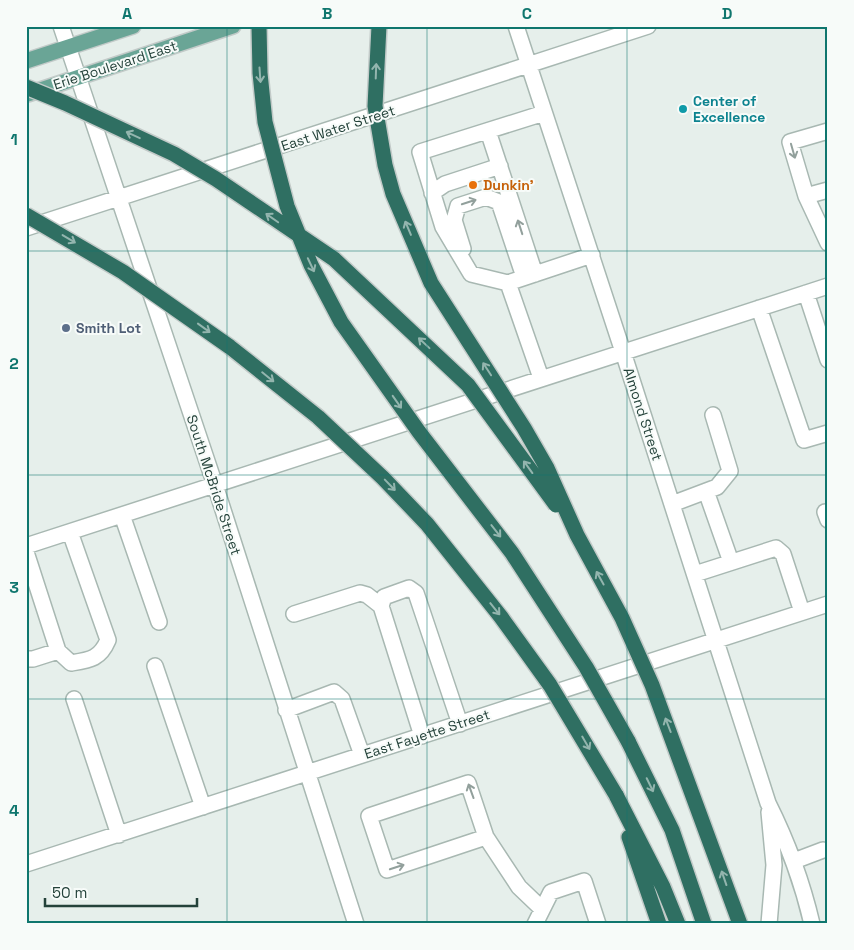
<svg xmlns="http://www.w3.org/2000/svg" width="854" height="950" viewBox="0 0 854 950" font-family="'Space Grotesk',sans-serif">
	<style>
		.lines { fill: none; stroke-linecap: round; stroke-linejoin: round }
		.minor-casing { stroke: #a8b8b2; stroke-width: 18 }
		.major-casing { stroke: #c2cac8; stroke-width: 18 }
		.highway-casing { stroke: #c2cac8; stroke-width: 18 }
		.minor { stroke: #fff; stroke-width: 15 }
		.major { stroke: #6aa596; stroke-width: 15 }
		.highway { stroke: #2f6f62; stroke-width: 15 }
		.highway-bridge-casing { stroke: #c2cac8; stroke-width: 18; stroke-linecap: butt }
		.highway-bridge { stroke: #2f6f62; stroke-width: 15 }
		.oneway { stroke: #93b5ae }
		.oneway2 { stroke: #92a09c }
		.grid { fill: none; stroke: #0f766e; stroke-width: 1; stroke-opacity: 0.55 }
		.culture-dot { fill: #0f9aa8; stroke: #f7fbf9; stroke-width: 2 }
		.food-dot { fill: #e8710a; stroke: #f7fbf9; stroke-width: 2 }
		.service-dot { fill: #5c6f8a; stroke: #f7fbf9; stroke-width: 2 }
		.labels { text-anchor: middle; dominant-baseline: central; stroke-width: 4; stroke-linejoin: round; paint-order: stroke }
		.street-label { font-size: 14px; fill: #24423a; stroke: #f7fbf9 }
		.culture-label { font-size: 14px; font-weight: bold; fill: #0d838f; stroke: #f7fbf9; text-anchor: start }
		.food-label { font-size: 14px; font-weight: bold; fill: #c56008; stroke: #f7fbf9; text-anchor: start }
		.service-label { font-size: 14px; font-weight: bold; fill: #4e5e75; stroke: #f7fbf9; text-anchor: start }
		.neatline { fill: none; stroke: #0f766e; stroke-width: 2 }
		.grid-label { font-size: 16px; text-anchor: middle; font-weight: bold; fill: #0f766e }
	</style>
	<rect width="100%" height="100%" fill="#e6efeb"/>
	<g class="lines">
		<defs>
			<path id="minor" d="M61 26 215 485 356 924
				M516 26 623 352 768 803C788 843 802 881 812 924
				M488 131 535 274
				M828 131 790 142 806 196 828 243
				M432 193 445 184 500 166
				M806 196 828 190
				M26 228 648 26
				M463 249 454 220 458 206 486 197 499 202 524 277
				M508 283 471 274 443 227 420 152 544 113
				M806 293 828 360
				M759 308 804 440 828 433
				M541 378 508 283 592 255
				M706 491 731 562
				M672 504 717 487 730 471 713 415
				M825 512 828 520
				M122 515 159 622
				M26 546 828 286
				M26 552 58 651 33 659H26
				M695 574 776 548 783 554 802 612
				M294 614 360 593 367 595 381 606
				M58 651 71 663C90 660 100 659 108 640L70 532
				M155 666 203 807
				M74 699 119 835
				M286 710 334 692 342 699 362 755
				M422 736 381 606 384 597 409 588 416 593 460 724
				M769 812 774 865 769 924
				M486 837 387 870 369 816 468 783 486 837 519 887 542 909
				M794 861 823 850
				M26 864 828 604
				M535 924 551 892 584 881 598 924"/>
			<path id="major" d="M26 61 133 26
				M28 94 233 26"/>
			<path id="highway" d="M628 741 672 830 704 924
				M616 795 663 887 678 924
				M629 837 659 924"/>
		</defs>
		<use href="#minor" class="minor-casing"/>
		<use href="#major" class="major-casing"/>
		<use href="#highway" class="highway-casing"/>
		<use href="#minor" class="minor"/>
		<use href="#major" class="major"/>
		<use href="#highway" class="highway"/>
		<defs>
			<path id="highway-bridge" d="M259 26 260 73 265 122 287 206 311 265 341 322 419 432 512 553 586 667 628 741
				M379 26 375 106 385 165 393 194 431 283 524 428 547 468 577 535 622 618 652 685 740 924
				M26 87 65 103 174 154 216 179 334 259 468 385 556 505
				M26 215 123 272 230 347 318 417 383 478 427 524 501 617 550 685 616 795"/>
		</defs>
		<use href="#highway-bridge" class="highway-bridge-casing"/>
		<use href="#highway-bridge" class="highway-bridge"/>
	</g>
	<defs><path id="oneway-shaft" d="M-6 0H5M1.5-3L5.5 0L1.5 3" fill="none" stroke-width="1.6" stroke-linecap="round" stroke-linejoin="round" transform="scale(1.25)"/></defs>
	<g class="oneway">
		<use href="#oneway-shaft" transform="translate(376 71) rotate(-88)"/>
		<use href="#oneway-shaft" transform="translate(260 75) rotate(86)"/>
		<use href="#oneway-shaft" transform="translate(133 135) rotate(-155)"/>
		<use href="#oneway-shaft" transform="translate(272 218) rotate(-145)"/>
		<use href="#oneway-shaft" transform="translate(408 228) rotate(-113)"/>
		<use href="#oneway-shaft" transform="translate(69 239) rotate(31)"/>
		<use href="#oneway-shaft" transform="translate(311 265) rotate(65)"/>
		<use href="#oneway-shaft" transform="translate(204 328) rotate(36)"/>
		<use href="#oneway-shaft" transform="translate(424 343) rotate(-137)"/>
		<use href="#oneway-shaft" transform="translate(487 369) rotate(-123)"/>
		<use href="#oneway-shaft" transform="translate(268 377) rotate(39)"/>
		<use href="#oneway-shaft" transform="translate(397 402) rotate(55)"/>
		<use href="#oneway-shaft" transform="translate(528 467) rotate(-126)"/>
		<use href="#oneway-shaft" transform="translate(390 485) rotate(46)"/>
		<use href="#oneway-shaft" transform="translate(496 531) rotate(52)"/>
		<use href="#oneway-shaft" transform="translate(600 578) rotate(-119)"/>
		<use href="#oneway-shaft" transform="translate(495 609) rotate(51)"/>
		<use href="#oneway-shaft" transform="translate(668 725) rotate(-111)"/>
		<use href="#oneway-shaft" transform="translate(586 743) rotate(60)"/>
		<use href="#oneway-shaft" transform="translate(650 785) rotate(64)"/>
		<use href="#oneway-shaft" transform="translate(724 878) rotate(-109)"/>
	</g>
	<g class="oneway2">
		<use href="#oneway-shaft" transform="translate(793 151) rotate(74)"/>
		<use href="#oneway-shaft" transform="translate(469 202) rotate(-18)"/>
		<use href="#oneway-shaft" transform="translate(520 227) rotate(-108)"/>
		<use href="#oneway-shaft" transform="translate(471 791) rotate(-110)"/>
		<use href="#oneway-shaft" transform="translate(397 867) rotate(-18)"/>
	</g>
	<path class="grid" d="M227 26V924M427 26V924M627 26V924M26 251H828M26 475H828M26 699H828"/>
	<circle class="culture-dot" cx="683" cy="109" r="5"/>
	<circle class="food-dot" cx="473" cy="185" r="5"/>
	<circle class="service-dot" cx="66" cy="328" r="5"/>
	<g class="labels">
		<g class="street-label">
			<text transform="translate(115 65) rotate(-18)">Erie Boulevard East</text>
			<text transform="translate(338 128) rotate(-18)">East Water Street</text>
			<text transform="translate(643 414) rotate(72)">Almond Street</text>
			<text transform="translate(214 485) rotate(72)">South McBride Street</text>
			<text transform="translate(427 734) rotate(-18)">East Fayette Street</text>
		</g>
		<g class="culture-label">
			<text x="693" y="101">Center of<tspan x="693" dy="16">Excellence</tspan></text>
		</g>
		<g class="food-label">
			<text x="483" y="185">Dunkin'</text>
		</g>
		<g class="service-label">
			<text x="76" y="328">Smith Lot</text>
		</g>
	</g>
	<rect width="854" height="950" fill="none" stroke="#f7fbf9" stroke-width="55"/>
	<path d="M45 898v8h152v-8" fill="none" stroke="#24423a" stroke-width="2.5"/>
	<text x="52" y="898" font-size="15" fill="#24423a" stroke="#f7fbf9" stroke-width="4" paint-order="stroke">50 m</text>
	<rect x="28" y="28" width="798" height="894" class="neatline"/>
	<g class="grid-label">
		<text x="127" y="19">A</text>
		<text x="327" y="19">B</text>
		<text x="527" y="19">C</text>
		<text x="727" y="19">D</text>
		<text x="14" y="145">1</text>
		<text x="14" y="369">2</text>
		<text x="14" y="593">3</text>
		<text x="14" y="816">4</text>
	</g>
</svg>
